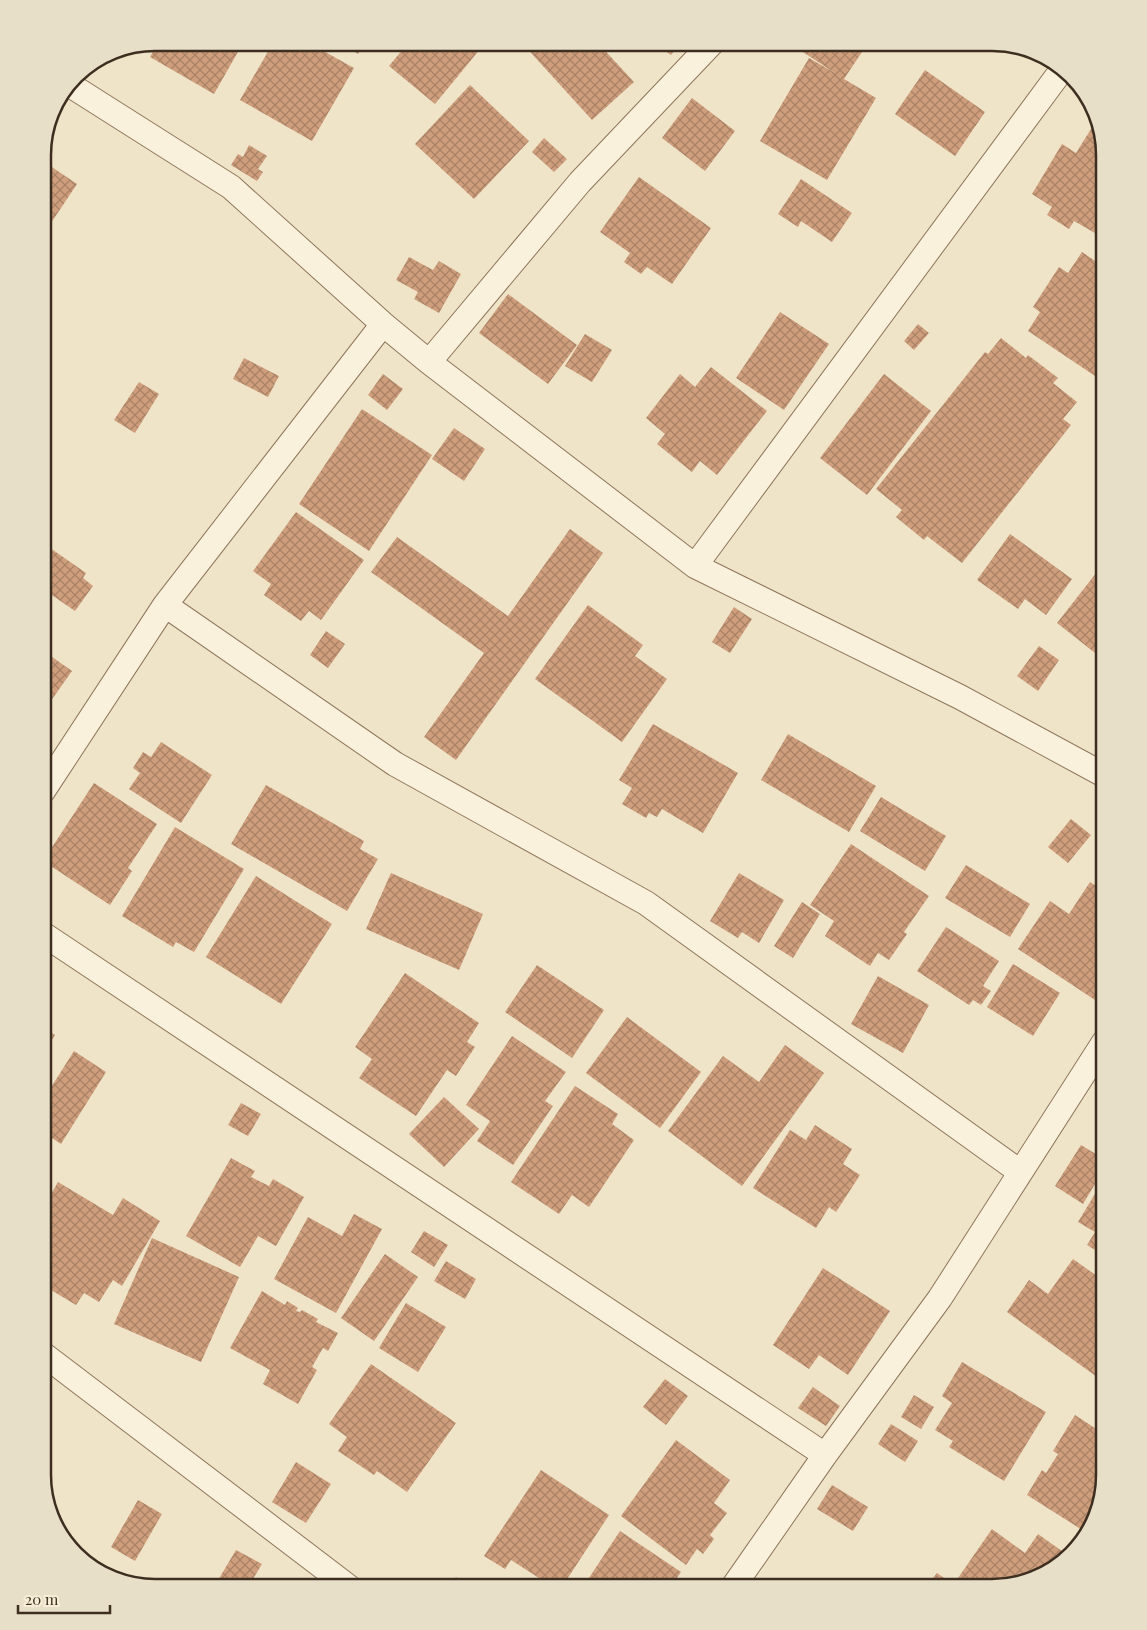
<svg xmlns="http://www.w3.org/2000/svg" width="1147" height="1630" viewBox="0 0 1147 1630" font-family="'Playfair Display',serif">
	<style>
		.building { fill: url(#building-cross-hatch) }
		.lines { fill: none; stroke-linecap: round; stroke-linejoin: round }
		.minor-casing { stroke: #8d765c; stroke-width: 26 }
		.minor { stroke: #faf1dc; stroke-width: 24 }
		.rim { fill: none; stroke: #3d2e20; stroke-width: 2.5 }
	</style>
	<defs>
		<pattern id="building-cross-hatch" width="8" height="8" patternUnits="userSpaceOnUse" patternTransform="scale(1.25)"><rect width="8" height="8" fill="#cf9f7d"/><path d="M0 0l8 8M0 8l8-8" fill="none" stroke="#a98266"/></pattern>
	</defs>
	<rect width="100%" height="100%" fill="#f0e4c8"/>
	<path class="building" d="M158 43H243L214 94 150 57Z
		M273 43H309L354 68 312 141 240 100Z
		M340 43H365L358 54Z
		M408 43 415 49 419 43H485L435 104 389 66Z
		M522 43H598L634 82 592 120Z
		M654 43H680L671 55Z
		M789 43H868L844 79 876 98 827 180 760 141 809 58 835 73Z
		M925 70 985 112 955 156 895 114Z
		M470 85 529 141 474 199 415 144Z
		M692 98 735 131 705 171 662 138Z
		M1091 129 1099 134 1101 143 1099 147 1103 149 1104 156V218L1095 233 1074 221 1069 229 1047 215 1052 207 1032 194 1062 144 1076 153Z
		M544 138 567 159 554 172 532 152Z
		M249 145 267 156 258 169 263 172 257 181 231 165 238 154 243 157Z
		M43 161 77 184 43 235Z
		M639 177 711 228 672 284 647 267 641 274 624 262 630 253 600 232Z
		M801 179 852 213 832 242 801 221 798 227 778 214Z
		M1082 252 1104 267V382L1028 331 1040 312 1033 307 1059 267 1068 273Z
		M409 257 433 270 439 261 461 274 439 313 414 299 418 292 396 280Z
		M508 294 577 345 548 384 479 333Z
		M780 312 829 344 784 410 736 378Z
		M918 324 929 333 914 350 904 341Z
		M585 334 612 350 592 382 565 366Z
		M1001 338 1026 358 1028 355 1058 378 1053 383 1077 402 1063 419 1071 425 962 563 927 536 924 540 896 517 902 510 876 489 985 352 988 354Z
		M244 358 279 376 268 397 233 379Z
		M711 367 767 411 717 475 700 461 692 472 657 444 665 434 646 418 680 374 695 387Z
		M383 374 403 389 387 410 368 395Z
		M884 374 931 411 867 495 820 458Z
		M139 382 159 394 135 433 114 420Z
		M362 409 432 455 369 551 299 504Z
		M454 428 485 449 464 481 432 459Z
		M296 512 364 560 321 620 309 611 301 621 264 595 271 584 253 571Z
		M570 529 603 553 456 760 424 737 484 653 371 572 397 537 508 616Z
		M1010 534 1072 579 1046 615 1025 599 1018 609 977 580Z
		M43 543 86 573 83 578 93 586 75 611 43 589Z
		M1104 563V660L1057 623Z
		M588 605 643 645 635 656 667 679 622 742 535 679Z
		M734 607 752 619 730 653 712 642Z
		M326 631 345 644 328 668 310 655Z
		M1039 646 1059 660 1038 691 1017 676Z
		M48 654 72 671 43 712V661Z
		M653 724 738 773 703 833 662 809 657 817 649 813 646 818 622 804 632 788 619 780Z
		M788 734 876 786 849 832 761 780Z
		M161 742 212 775 181 823 129 789 140 773 133 768 143 752 151 757Z
		M94 783 157 824 128 868 132 871 110 905 43 861Z
		M266 785 364 841 360 849 378 859 347 911 231 844Z
		M881 797 946 836 925 871 860 831Z
		M1071 819 1091 835 1068 863 1048 847Z
		M175 827 244 869 194 952 176 942 173 947 122 916Z
		M851 844 929 896 904 932 907 934 889 960 878 953 870 966 825 936 834 921 810 905Z
		M966 865 1030 904 1010 937 945 898Z
		M391 873 483 914 459 970 366 929Z
		M739 873 784 900 759 943 742 932 738 938 710 921Z
		M256 876 332 924 281 1004 206 957Z
		M1090 882 1104 891V1006L1018 949 1050 901 1069 914Z
		M802 902 820 914 793 958 774 946Z
		M946 927 999 961 983 986 991 991 981 1005 973 1000 969 1005 917 971Z
		M1013 964 1060 993 1033 1036 987 1007Z
		M537 965 604 1010 572 1058 505 1012Z
		M405 973 479 1023 467 1042 475 1047 456 1076 447 1070 416 1116 359 1078 372 1059 355 1047Z
		M878 976 929 1005 903 1053 851 1024Z
		M627 1017 701 1072 660 1128 586 1073Z
		M43 1027 55 1035 43 1054Z
		M512 1036 566 1072 545 1101 553 1106 513 1165 477 1141 490 1121 466 1105Z
		M785 1045 824 1073 742 1186 668 1131 723 1056 759 1082Z
		M74 1051 106 1072 61 1144 43 1132V1100Z
		M575 1086 618 1114 612 1124 634 1140 589 1207 572 1195 559 1214 511 1182Z
		M444 1097 479 1129 444 1167 409 1134Z
		M241 1103 261 1114 248 1136 228 1125Z
		M815 1125 852 1149 843 1164 860 1175 836 1212 829 1207 816 1228 753 1188 790 1130 806 1140Z
		M1081 1145 1104 1159V1169L1083 1204 1055 1186Z
		M231 1158 255 1171 251 1177 269 1186 273 1179 304 1197 276 1246 258 1236 240 1267 186 1236Z
		M1104 1179V1256L1087 1245 1095 1232 1078 1222Z
		M58 1182 113 1215 123 1198 160 1221 122 1286 113 1280 99 1302 84 1293 76 1305 46 1287 49 1283 43 1280V1208Z
		M354 1214 382 1229 336 1313 274 1279 308 1217 342 1236Z
		M424 1231 448 1245 434 1267 411 1252Z
		M152 1238 239 1277 201 1362 114 1324Z
		M385 1254 418 1277 374 1341 341 1318Z
		M1073 1259 1104 1281V1367L1097 1377 1007 1312 1029 1280 1048 1294Z
		M446 1261 476 1279 465 1299 434 1281Z
		M823 1268 890 1311 848 1375 819 1355 809 1369 773 1345Z
		M262 1291 285 1305 287 1301 298 1308 296 1311 300 1312 302 1310 318 1319 316 1322 338 1333 328 1351 323 1348 312 1367 317 1370 298 1404 263 1384 270 1370 230 1348Z
		M406 1303 446 1327 418 1372 379 1348Z
		M962 1362 1046 1412 1004 1481 949 1447 953 1441 935 1430 952 1403 942 1396Z
		M371 1364 456 1423 407 1492 377 1471 374 1475 338 1451 347 1437 329 1424Z
		M665 1379 688 1396 666 1425 643 1407Z
		M813 1387 840 1406 826 1426 798 1408Z
		M914 1395 934 1407 921 1429 901 1417Z
		M1075 1415 1104 1434V1475L1089 1531 1087 1533 1027 1495 1042 1470 1046 1473 1058 1454 1053 1451Z
		M891 1424 918 1441 905 1462 878 1444Z
		M676 1440 730 1480 714 1503 727 1513 710 1535 714 1539 703 1554 697 1549 686 1565 621 1516Z
		M296 1462 331 1484 306 1523 272 1502Z
		M541 1470 609 1515 562 1587H553L511 1560 505 1569 484 1556Z
		M832 1485 868 1507 853 1531 817 1509Z
		M138 1500 162 1514 135 1561 111 1547Z
		M992 1529 1025 1553 1038 1534 1066 1554 1048 1572 992 1587H971L958 1578Z
		M620 1531 681 1572 671 1587H583Z
		M236 1550 262 1564 248 1587H214Z
		M937 1573 957 1587H926Z
		M456 1577 469 1587H448Z"/>
	<g class="lines">
		<defs>
			<path id="minor" d="M70 85 231 187 383 324 429 362 695 566 960 697 1104 775
				M429 362 580 182 712 43
				M695 566 1061 71
				M165 605 395 764 646 903 1020 1172
				M43 791 165 605 383 324
				M43 934 825 1455
				M43 1354 349 1587
				M733 1587 825 1455 940 1298 1104 1042"/>
		</defs>
		<use href="#minor" class="minor-casing"/>
		<use href="#minor" class="minor"/>
	</g>
	<path d="M0 0H1147V1630H0ZM155 51H992A104 104 0 0 1 1096 155V1475A104 104 0 0 1 992 1579H155A104 104 0 0 1 51 1475V155A104 104 0 0 1 155 51Z" fill="#e8dfc9" fill-rule="evenodd"/>
	<path class="rim" d="M155 51H992A104 104 0 0 1 1096 155V1475A104 104 0 0 1 992 1579H155A104 104 0 0 1 51 1475V155A104 104 0 0 1 155 51Z"/>
	<path d="M18 1605v8h92v-8" fill="none" stroke="#3d2e20" stroke-width="2.5"/>
	<text x="25" y="1605" font-size="15" fill="#3d2e20" stroke="#f7eed8" stroke-width="4" paint-order="stroke">20 m</text>
</svg>
